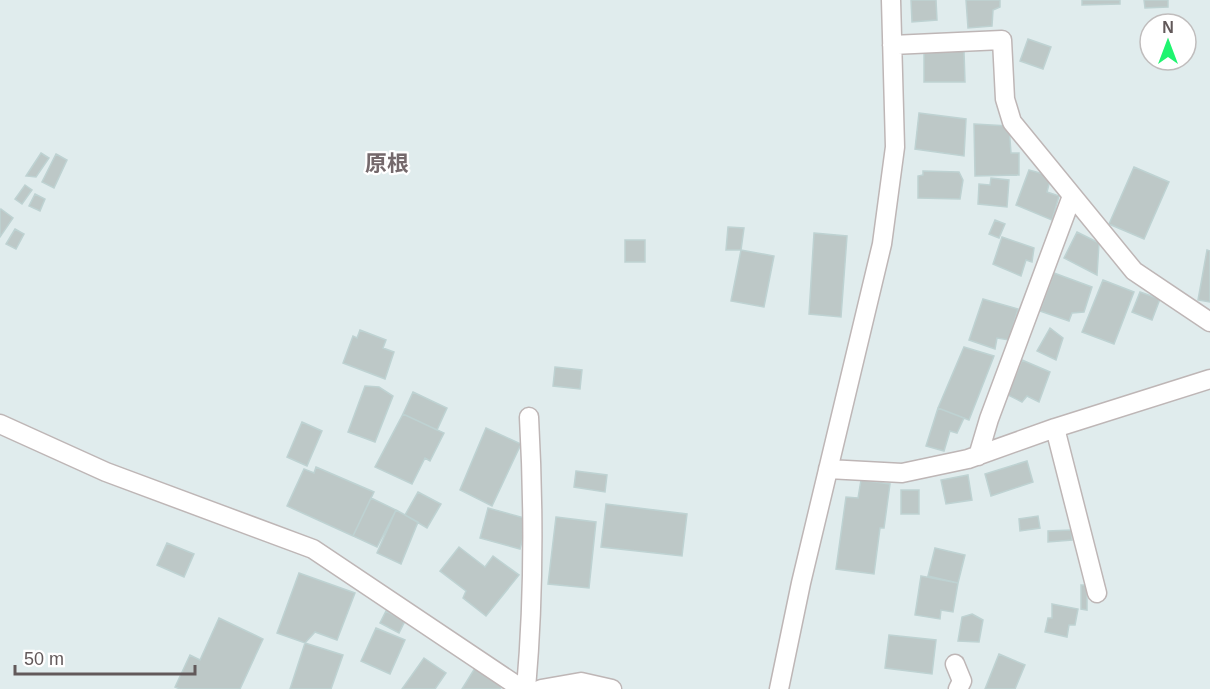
<svg xmlns="http://www.w3.org/2000/svg" width="1210" height="689" viewBox="0 0 1210 689" font-family="Arial,'Noto Sans JP',sans-serif">
	<style>
		.building { fill: #bdc8c7; stroke: #bed2d2; stroke-width: 1.5 }
		.lines { fill: none; stroke-linecap: round; stroke-linejoin: round }
		.street-casing { stroke: #beb6b6; stroke-width: 21 }
		.street { stroke: #fff; stroke-width: 18 }
		.labels { text-anchor: middle; dominant-baseline: central; stroke-width: 4.5; stroke-linejoin: round; paint-order: stroke }
		.neighbourhood-label { font-size: 22px; font-weight: bold; fill: #74696c; stroke: #fff }
	</style>
	<rect width="100%" height="100%" fill="#e0eced"/>
	<path class="building" d="M911 0H936L937 20 912 22Z
		M966 0H1000V7L993 10 992 26 968 28Z
		M1082 0H1120V4L1082 5Z
		M1144 0H1168V7L1145 8Z
		M1028 39 1051 47 1043 69 1020 61Z
		M964 51 965 82H924V53Z
		M919 113 966 119 964 156 915 149Z
		M974 124 1009 126 1011 153H1019V175L975 176Z
		M41 153 49 158 36 177 26 176Z
		M56 154 67 160 54 188 42 182Z
		M1134 167 1169 182 1144 239 1109 224Z
		M1029 170 1051 176 1047 192 1059 196 1052 220 1016 205Z
		M923 171 959 172 963 180 960 199 918 198V176L923 175Z
		M991 178 1009 180 1007 207 978 204 979 184 990 185Z
		M25 185 32 190 22 204 15 199Z
		M35 194 45 199 40 211 29 206Z
		M1 209 13 218 0 237V211Z
		M995 220 1005 224 999 238 989 234Z
		M728 227 744 228 741 250H726Z
		M15 229 24 234 16 249 6 244Z
		M1077 232 1099 243 1097 275 1064 258Z
		M814 233 847 236 841 317 809 314Z
		M1002 237 1034 248 1032 262 1026 260 1021 276 993 264Z
		M625 240H645V262H625Z
		M741 250 774 256 764 307 731 301Z
		M1207 250 1210 251V302L1198 300Z
		M1054 273 1092 287 1084 312 1072 313 1069 321 1040 311Z
		M1103 280 1134 292 1114 344 1082 332Z
		M1140 292 1160 299 1152 320 1132 312Z
		M983 299 1018 309 1009 340 997 338 995 349 969 340Z
		M1050 328 1063 338 1056 360 1037 351Z
		M360 330 386 340 383 348 394 352 385 379 343 363 353 336 357 338Z
		M964 347 994 356 969 420 938 408Z
		M1022 360 1050 372 1039 402 1027 396 1022 402 1008 395Z
		M555 367 582 370 580 389 553 386Z
		M365 386 379 387 393 396 375 442 348 432Z
		M413 392 447 408 437 430 403 414Z
		M938 408 964 418 957 433 950 431 944 451 926 446Z
		M403 414 444 433 430 461 425 458 412 484 375 467Z
		M302 422 322 431 307 466 287 457Z
		M486 428 521 444 492 506 460 490Z
		M1027 461 1033 482 991 496 985 474Z
		M316 467 374 492 353 536 287 506 304 469 314 473Z
		M576 471 607 475 605 492 574 487Z
		M968 475 972 500 946 504 941 480Z
		M861 480 890 484 884 528H880L874 574 836 569 846 497 858 498Z
		M901 490H919V514H901Z
		M418 492 441 504 427 528 405 515Z
		M371 498 396 510 377 547 353 536Z
		M606 504 687 514 682 556 601 547Z
		M488 508 528 519 520 549 480 538Z
		M396 510 418 522 401 564 377 553Z
		M1038 516 1040 528 1020 531 1019 519Z
		M556 517 596 522 589 588 548 584Z
		M1071 530 1072 540 1048 542V531Z
		M167 543 194 554 184 577 157 565Z
		M459 547 485 567 493 556 519 575 486 616 463 598 466 591 440 571Z
		M935 548 965 555 958 583 928 576Z
		M299 573 355 593 337 640 315 632 305 643 277 633Z
		M921 576 958 583 953 612 941 610 940 619 915 615Z
		M1081 585H1087V610L1081 609Z
		M1052 604 1078 609 1075 625H1069L1067 637 1045 632 1048 618H1052Z
		M386 611 405 621 399 633 380 623Z
		M972 614 983 620 979 642 958 641 962 617Z
		M219 618 263 639 240 689H180L175 687 190 655 200 660Z
		M376 628 405 640 390 674 361 661Z
		M889 635 936 640 932 674 885 668Z
		M305 643 343 655 331 689H290Z
		M999 654 1025 665 1015 689H985Z
		M424 658 446 673 435 689H402Z
		M475 668 503 685 500 689H462Z"/>
	<g class="lines">
		<defs>
			<path id="street" d="M892 45 1002 40 1005 99 1012 122 1134 271 1210 322
				M0 424 106 472 313 549 522 689
				M1055 428 1097 593
				M978 456 989 419 1072 196
				M828 469 902 473 968 459 1055 428 1210 379
				M955 664 962 681 958 689
				M526 689C534 598 534 508 529 417
				M541 689 581 682 612 689
				M779 689 801 583 882 244 895 147 891 0"/>
		</defs>
		<use href="#street" class="street-casing"/>
		<use href="#street" class="street"/>
	</g>
	<g class="labels">
		<g class="neighbourhood-label">
			<text x="387" y="163">原根</text>
		</g>
	</g>
	<g transform="translate(1168 42)"><circle r="28" fill="#ffffff" stroke="#c0bdbd" stroke-width="1.5"/>
	<path d="M0-4.5L10 22L0 15L-10 22Z" fill="#1ff46f"/>
	<text y="-9" font-size="16" font-weight="bold" text-anchor="middle" fill="#62595a">N</text>
	</g>
	<path d="M15 665v9h180v-9" fill="none" stroke="#62595a" stroke-width="3"/>
	<text x="24" y="665" font-size="18" fill="#62595a" stroke="#ffffff" stroke-width="4.5" paint-order="stroke">50 m</text>
</svg>
